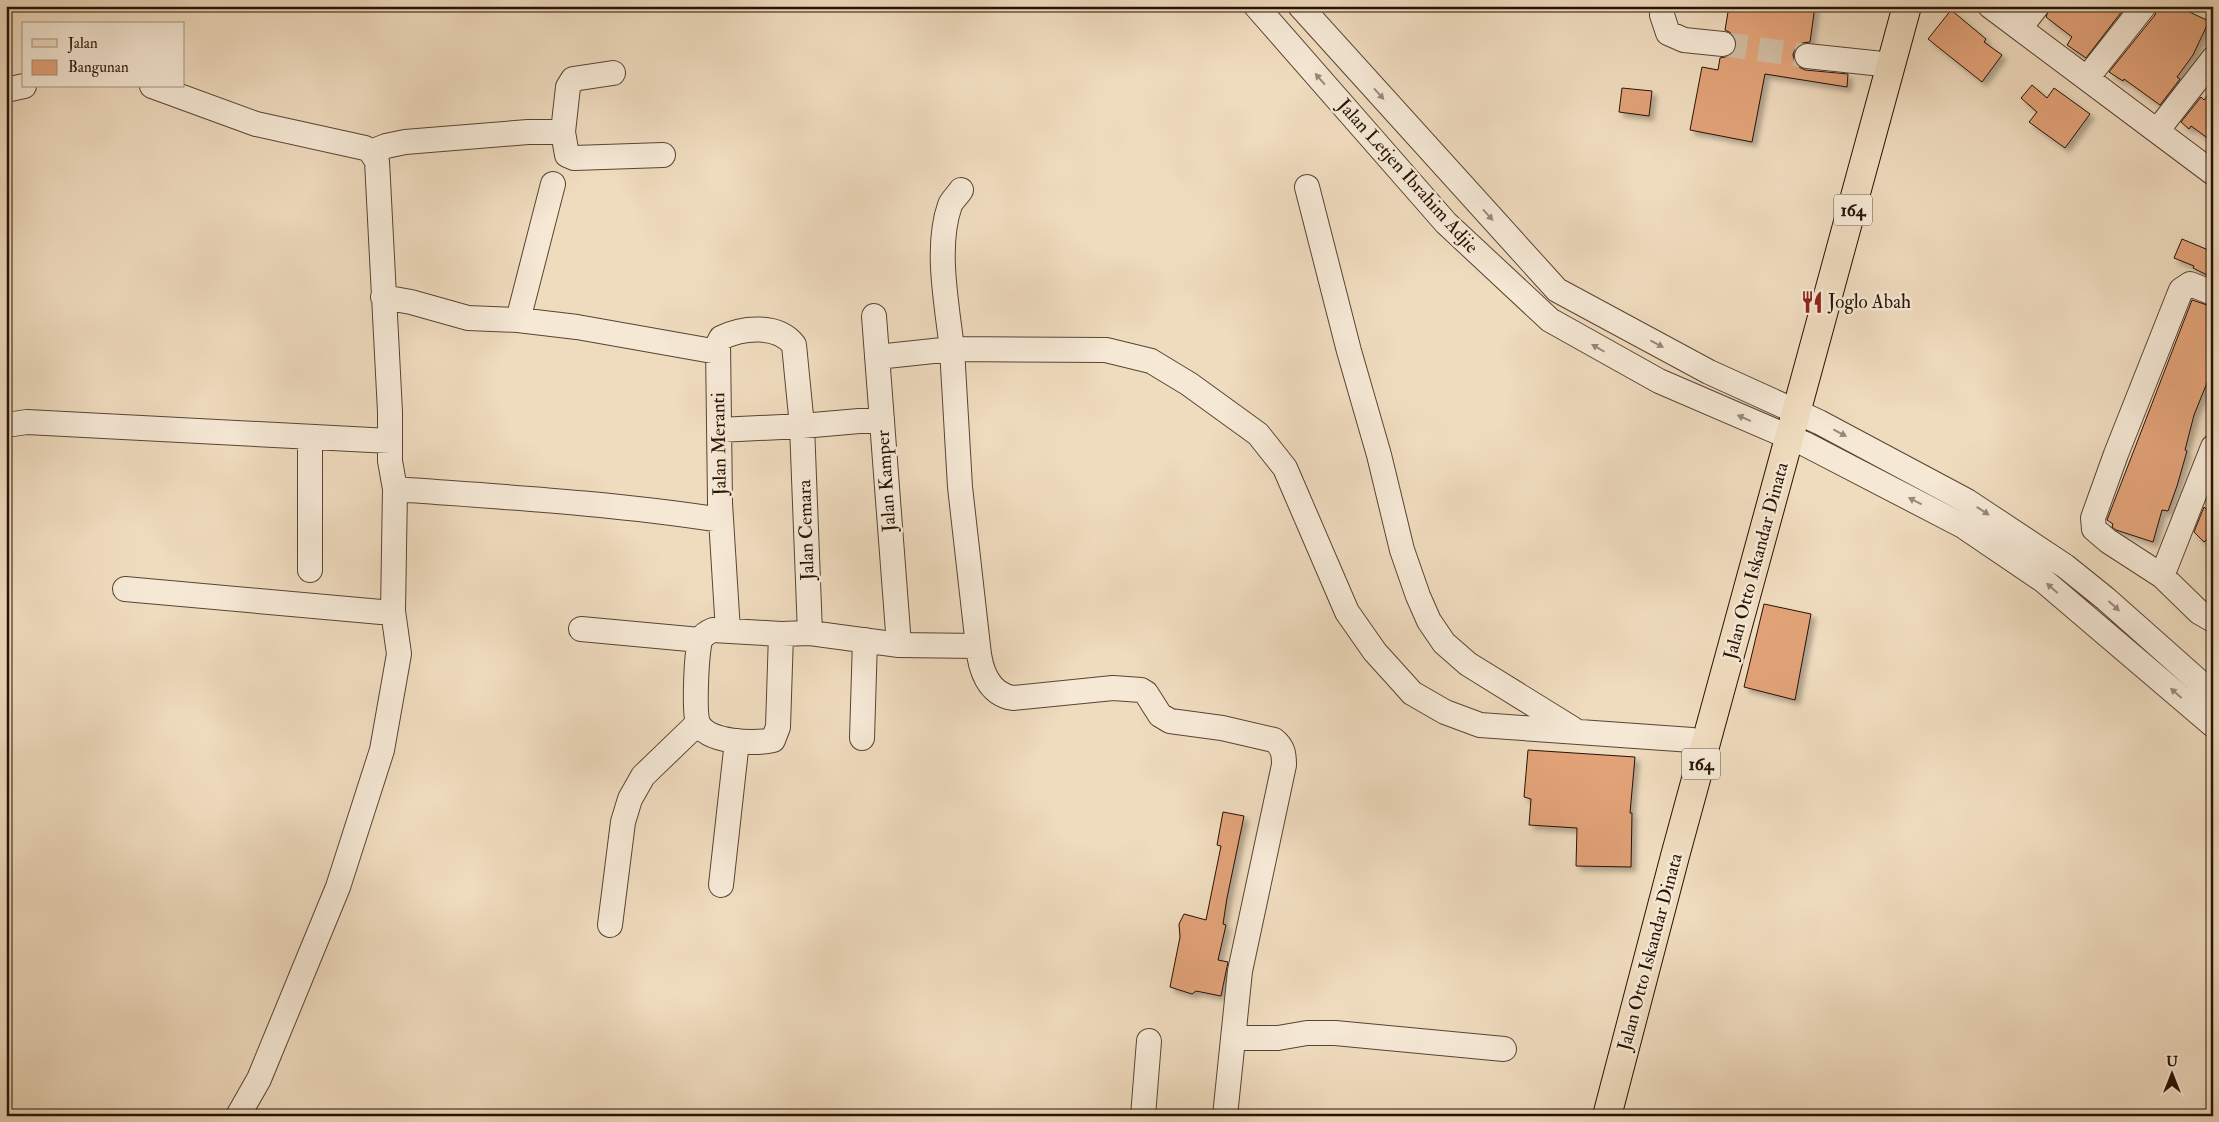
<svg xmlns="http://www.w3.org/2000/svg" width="2219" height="1122" viewBox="0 0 2219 1122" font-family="'IM FELL Double Pica',serif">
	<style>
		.building { fill: #e2a278; stroke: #271204; filter: url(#shadow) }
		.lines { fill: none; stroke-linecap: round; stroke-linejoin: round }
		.minor-tunnel { stroke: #d1bda2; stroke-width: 24; stroke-dasharray: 24 12; stroke-linecap: butt }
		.minor-casing { stroke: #594432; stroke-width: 26 }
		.major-casing { stroke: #271204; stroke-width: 30 }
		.minor { stroke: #f5e8d5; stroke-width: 24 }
		.major { stroke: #efdbbe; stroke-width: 28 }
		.oneway { fill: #988877 }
		.labels { text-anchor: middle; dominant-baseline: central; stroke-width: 5; stroke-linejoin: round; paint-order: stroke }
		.shield { fill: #f5e8d5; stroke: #655243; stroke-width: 1 }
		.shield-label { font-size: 18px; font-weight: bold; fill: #271204 }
		.street-label { font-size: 19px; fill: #271204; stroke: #f5e8d5 }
		.poi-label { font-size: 19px; fill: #271204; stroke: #f5e8d5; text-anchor: start }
	</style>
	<defs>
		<filter id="shadow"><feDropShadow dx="4.5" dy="4.5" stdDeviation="2.5" flood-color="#0004"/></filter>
	</defs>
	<rect width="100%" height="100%" fill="#efdbbe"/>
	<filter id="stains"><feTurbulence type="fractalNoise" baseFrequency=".004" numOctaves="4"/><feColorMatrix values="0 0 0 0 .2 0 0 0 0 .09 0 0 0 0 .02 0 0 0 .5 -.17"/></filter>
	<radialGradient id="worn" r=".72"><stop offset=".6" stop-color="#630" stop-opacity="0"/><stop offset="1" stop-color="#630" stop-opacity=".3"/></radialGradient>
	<path class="building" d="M1729 6H1815L1810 42 1802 43 1796 48 1793 54 1794 61 1799 67 1805 70 1848 74 1847 87 1765 74 1752 142 1690 130 1702 67 1718 70 1720 58 1729 56 1734 52 1737 46 1735 38 1731 33 1725 30Z
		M2050 6H2126L2086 58 2067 45 2072 37 2046 17Z
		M2157 6H2176L2209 21 2193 55 2177 77 2180 79 2160 105 2124 79 2123 81 2109 72 2155 15Z
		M1951 10 1986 39 1984 42 2002 55 1982 82 1928 39Z
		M2032 85 2047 98 2054 88 2090 114 2065 148 2029 122 2037 112 2021 98Z
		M1622 88 1652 91 1649 116 1619 112Z
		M2213 88V142L2191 126 2189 129 2181 122 2201 97 2204 100Z
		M2182 239 2213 252V278L2193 268 2194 266 2174 258Z
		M2192 300 2213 307V368L2194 415 2185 450 2187 451 2177 486 2168 511 2162 510 2153 542 2116 530 2112 527 2113 524 2107 520Z
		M2204 507 2213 516V533L2204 542 2194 532Z
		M1764 604 1811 614 1795 700 1744 687Z
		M1528 750 1635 757 1630 813H1632L1631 867 1576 866 1577 828 1529 825 1531 799 1524 797Z
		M1223 812 1244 816 1227 898 1223 924 1226 925 1218 960 1228 962 1221 996 1196 991 1192 994 1170 987 1180 937 1179 924 1184 914 1206 920 1221 846 1217 845Z"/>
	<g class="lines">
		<path class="minor-tunnel" d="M1723 44 1807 56"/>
		<defs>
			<path id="minor" d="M1256 6 1446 223 1550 320 1659 381 1805 444 1963 526 2044 581 2213 725
				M1300 6 1557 290 1709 372 1819 422 1967 501 2065 566 2106 599 2213 694
				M1663 6 1662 15 1668 33 1684 40 1723 44
				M1990 6 2213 173
				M2020 28 2037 6
				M1807 56 1892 65
				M2087 78 2144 6
				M6 90 24 86
				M2157 131 2213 59
				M563 132 568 87 573 79 613 73
				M371 152 386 146 405 142 528 132H563L567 155 574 158 663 155
				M1307 187 1349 351 1379 455 1402 550 1418 596 1429 621 1444 643 1468 664 1573 729
				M2213 293 2190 284 2181 290 2116 454 2093 518 2094 529 2108 541 2162 576 2213 447
				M383 297 411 302 468 318 518 320 577 327 718 352
				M874 316 899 645
				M518 320 553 184
				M877 357 952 349C947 305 935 247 950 205 952 200 958 195 961 190
				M6 425 27 422 390 441
				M719 430 802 426 882 419
				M395 489C503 497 613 503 721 520
				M310 570V437
				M2162 576 2199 612 2213 620
				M125 589 381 612 393 611 395 489 390 461V412L377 161 371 152 365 148 256 124 152 86
				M581 629 700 640
				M728 631 720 503 718 344 721 338C743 327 778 324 794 345L802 426 810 633
				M781 634 778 727 773 740C754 744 708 743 698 723 694 713 696 648 701 639 704 634 708 632 713 630L781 634 810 633 899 645 978 646 960 487 952 349 1106 350 1151 361 1189 384 1258 434 1285 468 1347 612 1375 652 1404 684 1412 693 1445 712 1480 725 1692 740 1706 744
				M978 646C980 669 988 694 1013 698L1113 688 1141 690 1146 693 1160 715 1170 721 1222 728 1274 740C1283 747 1284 754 1284 765L1240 971 1225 1116
				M862 738 865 640
				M721 885 737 741
				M610 925 623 822 630 799 643 776 698 723
				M1233 1038H1278L1307 1033H1335L1504 1049
				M238 1116 259 1079 338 887 382 750 399 654 393 611
				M1143 1116 1149 1041"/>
			<path id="major" d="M1607 1116 1675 856 1907 6"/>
		</defs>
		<use href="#minor" class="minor-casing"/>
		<use href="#major" class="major-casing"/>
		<use href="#minor" class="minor"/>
		<use href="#major" class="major"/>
	</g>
	<defs><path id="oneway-solid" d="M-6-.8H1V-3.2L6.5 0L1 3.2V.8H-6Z" transform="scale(1.25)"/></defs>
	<g class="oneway">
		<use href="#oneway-solid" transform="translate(1320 79) rotate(-131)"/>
		<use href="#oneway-solid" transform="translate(1379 94) rotate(48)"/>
		<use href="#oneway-solid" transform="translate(1488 215) rotate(48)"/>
		<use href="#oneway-solid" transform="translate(1657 344) rotate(28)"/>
		<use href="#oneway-solid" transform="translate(1598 348) rotate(-150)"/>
		<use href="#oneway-solid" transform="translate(1744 418) rotate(-156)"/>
		<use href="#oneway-solid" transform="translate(1840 433) rotate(28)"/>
		<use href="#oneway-solid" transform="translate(1915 501) rotate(-153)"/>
		<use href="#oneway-solid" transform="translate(1983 511) rotate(33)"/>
		<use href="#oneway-solid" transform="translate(2052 588) rotate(-139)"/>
		<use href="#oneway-solid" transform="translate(2114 606) rotate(42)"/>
		<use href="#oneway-solid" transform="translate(2176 693) rotate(-139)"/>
	</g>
	<defs>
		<symbol id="restaurant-bare" viewBox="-9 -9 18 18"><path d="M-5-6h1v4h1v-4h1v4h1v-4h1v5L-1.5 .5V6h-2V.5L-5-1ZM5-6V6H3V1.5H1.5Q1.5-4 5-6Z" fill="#8f2418" stroke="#f5e8d5" stroke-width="2.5" paint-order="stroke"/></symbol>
	</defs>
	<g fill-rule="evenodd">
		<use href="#restaurant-bare" x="1796" y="286" width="32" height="32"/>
	</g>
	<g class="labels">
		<g class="shield">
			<rect x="1834" y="194.5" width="38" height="31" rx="4"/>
			<rect x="1682" y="748.5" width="38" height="31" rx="4"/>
		</g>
		<g class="shield-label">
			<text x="1853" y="210">164</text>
			<text x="1701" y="764">164</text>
		</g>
		<g class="street-label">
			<text transform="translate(1408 176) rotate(48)">Jalan Letjen Ibrahim Adjie</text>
			<text transform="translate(719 444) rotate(-91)">Jalan Meranti</text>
			<text transform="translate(886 481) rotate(-94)">Jalan Kamper</text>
			<text transform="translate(806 530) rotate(-92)">Jalan Cemara</text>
			<text transform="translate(1756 561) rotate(-75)">Jalan Otto Iskandar Dinata</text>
			<text transform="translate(1650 952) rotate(-75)">Jalan Otto Iskandar Dinata</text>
		</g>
		<g class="poi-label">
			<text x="1828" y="302">Joglo Abah</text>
		</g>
	</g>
	<rect width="2219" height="1122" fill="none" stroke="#efdbbe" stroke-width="25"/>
	<rect x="8" y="8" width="2204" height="1107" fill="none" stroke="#271204" stroke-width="2.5"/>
	<rect x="12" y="12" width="2194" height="1097" fill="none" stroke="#271204"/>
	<rect x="22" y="22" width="162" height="65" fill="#f5e8d5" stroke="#a39281"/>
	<rect x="32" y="39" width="25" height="8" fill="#efdbbe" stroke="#a39281"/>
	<text x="68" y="48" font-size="15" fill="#271204">Jalan</text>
	<rect x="32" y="60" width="25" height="15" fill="#e2a278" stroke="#a39281"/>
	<text x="68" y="72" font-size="15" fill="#271204">Bangunan</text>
	<g transform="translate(2172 1074)" stroke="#f5e8d5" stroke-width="4" paint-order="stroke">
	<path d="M0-4L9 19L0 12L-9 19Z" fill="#271204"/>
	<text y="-8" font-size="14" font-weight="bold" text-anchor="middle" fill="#271204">U</text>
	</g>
	<rect width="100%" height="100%" filter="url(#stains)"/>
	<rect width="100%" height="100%" fill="url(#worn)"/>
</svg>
